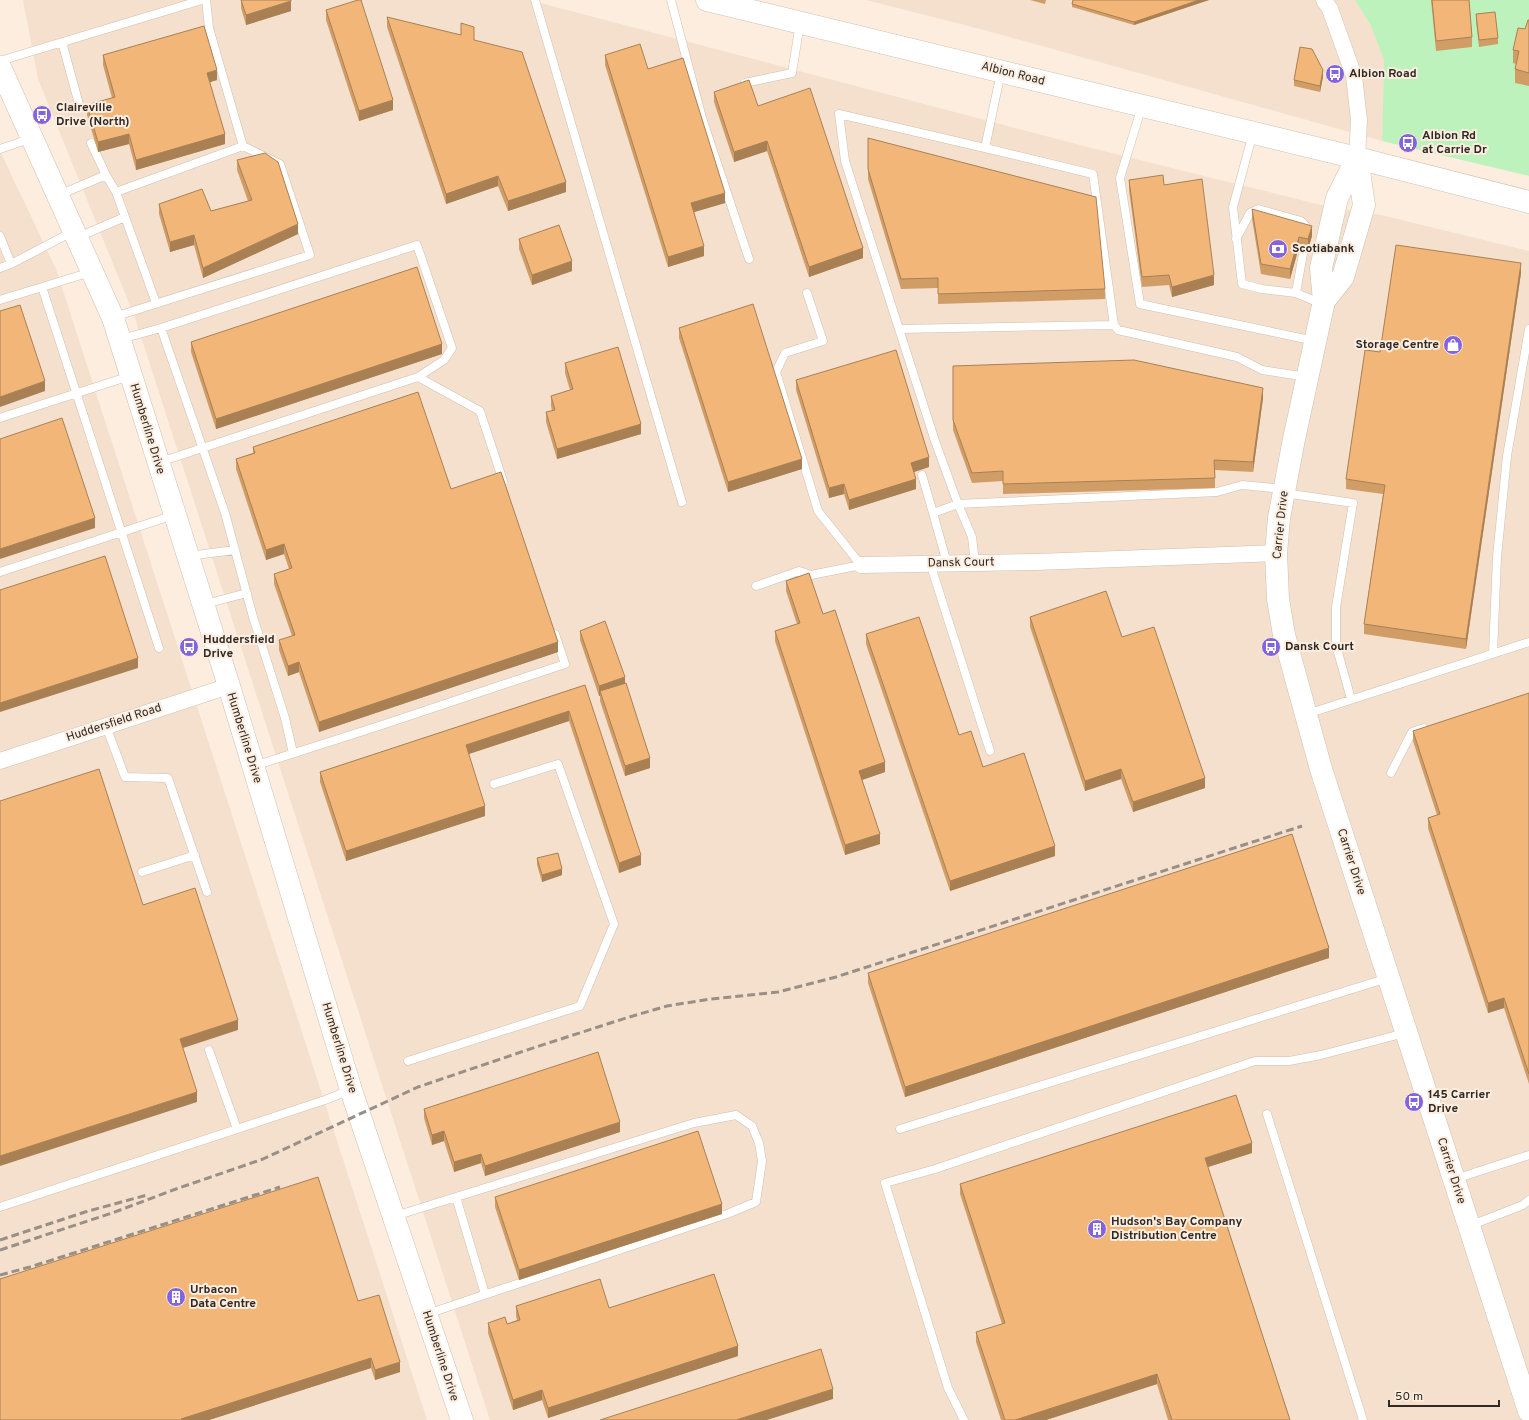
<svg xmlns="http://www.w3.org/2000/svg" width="1529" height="1420" viewBox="0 0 1529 1420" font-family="Overpass,sans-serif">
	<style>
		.built { fill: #f4e0cd }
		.green { fill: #bef2bd }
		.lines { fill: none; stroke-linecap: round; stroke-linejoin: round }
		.lane-casing { stroke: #cec0b2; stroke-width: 9 }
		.street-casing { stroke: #cec0b2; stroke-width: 17 }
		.secondary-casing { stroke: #cec0b2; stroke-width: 23 }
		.lane { stroke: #fff; stroke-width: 8 }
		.street { stroke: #fff; stroke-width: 16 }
		.secondary { stroke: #fff; stroke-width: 22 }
		.rail { stroke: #9a8f86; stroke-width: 3; stroke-dasharray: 8 4; stroke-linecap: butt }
		.wall { fill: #d09d67 }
		.shaded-wall { fill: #a98054 }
		.building { fill: #f2b778; stroke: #a98054 }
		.labels { text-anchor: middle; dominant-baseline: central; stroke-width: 4; stroke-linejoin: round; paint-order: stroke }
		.street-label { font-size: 12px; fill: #2f2a25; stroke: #fceddf }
		.poi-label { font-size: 12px; font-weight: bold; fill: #2f2a25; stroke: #fceddf; text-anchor: start }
	</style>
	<rect width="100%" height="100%" fill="#fceddf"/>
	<path class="built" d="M23 0H529L1099 150 1325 206 1381 215 1529 251V1420H490L135 318 38 79Z
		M866 0H1355L1370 24 1384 60 1382 141 988 31Z
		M0 151 56 269 427 1420H0Z"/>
	<path class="green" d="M1355 0H1529V176L1382 141 1384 60 1370 24Z"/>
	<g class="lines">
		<defs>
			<path id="lane" d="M535 0 682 502
				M671 0 702 118 749 259
				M62 42 80 108
				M0 61 202 0
				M745 83 792 73 800 23
				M1142 106 1120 178 1140 304 1315 341
				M1253 133 1233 207 1242 284 1262 289 1296 293 1322 304
				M91 143 106 175 116 192 243 146 209 28 206 0
				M985 148 1093 174 1114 325 899 329 845 161 839 114 985 148 1001 72
				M0 149 32 138
				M116 192 156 303
				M59 195 106 175
				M0 236 11 264 0 268
				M78 237 125 217
				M1236 239 1250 213 1258 209 1301 221 1305 225 1307 234
				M11 264 74 231
				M42 287 159 648
				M1296 293 1304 248
				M0 300 91 272
				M114 317 310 255 280 164 243 146
				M1114 325 1118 330 1237 357 1262 370 1307 377
				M899 329 935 441 958 504 933 513 947 563
				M121 339 161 328
				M0 418 130 376
				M160 462 418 377 480 411 503 481
				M922 475 933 513
				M1284 493 1353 503 1336 607V645L1351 699
				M188 556 235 550
				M930 563 990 751
				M975 563 972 537 958 504 1217 492 1242 485 1284 489
				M0 572 174 515
				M756 586 799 571 811 575 861 565 818 511 776 372 785 353 823 341 807 293
				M205 604 247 593
				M1493 653 1497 557 1507 456 1529 329
				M1307 714 1529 642
				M106 726 125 777 168 778 207 892
				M293 753 285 718 253 617 225 513 161 328 417 245 452 348 444 360 418 377
				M254 766 382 725 565 664 555 634
				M1391 773 1412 732 1424 728
				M142 872 195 855
				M209 1050 237 1129
				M408 1061 580 1006 614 924 558 764 494 784
				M1267 1114 1363 1420
				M900 1129 1388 978
				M1455 1179 1529 1155
				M456 1197 485 1294
				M0 1207 325 1100 350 1090
				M395 1216 694 1123 736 1115 752 1126 759 1143 762 1161 756 1202 727 1214 427 1314
				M1469 1226 1523 1205 1529 1200
				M964 1420 948 1388 885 1183 935 1169 1255 1061H1289L1321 1055 1405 1033"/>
			<path id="street" d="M1324 0 1330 9 1354 76 1359 120 1357 158
				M861 565 1036 562 1276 553
				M0 761 229 686"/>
			<path id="secondary" d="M707 0 1357 158 1529 202
				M0 67 113 318 229 686 351 1090 462 1420
				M1357 158 1337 198 1321 268 1324 301 1294 439 1279 518 1276 553 1278 599 1284 635 1321 769 1529 1411
				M1324 301 1343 277 1364 205 1357 158"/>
		</defs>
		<use href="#lane" class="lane-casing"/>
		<use href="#street" class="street-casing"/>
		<use href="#secondary" class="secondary-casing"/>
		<use href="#lane" class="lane"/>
		<use href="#street" class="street"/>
		<use href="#secondary" class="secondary"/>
		<path class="rail" d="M0 1240 85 1212 147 1195
			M0 1250 112 1213 176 1189 263 1159 418 1087 536 1047 626 1018 667 1006 711 999 778 992 836 977 1302 826
			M0 1275 30 1267 280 1187"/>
	</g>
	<path class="wall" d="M241 0H291V11L246 25 241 8Z
		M1030 0H1046L1045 4Z
		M1073 0H1209L1134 25 1072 7V4Z
		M1431 0H1469L1472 37V47L1436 51Z
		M326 10 393 110 359 121 326 20Z
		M1476 14 1498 38V44L1479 47 1476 21Z
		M387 17 474 40 566 192 508 211 498 186 446 204 387 27Z
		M1529 20V86L1515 83V69L1516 64 1513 63V50L1525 29Z
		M103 55 217 80 210 82 225 144 136 170 129 144 98 152 87 115V105L112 98 103 65Z
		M605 55 725 203 694 212 704 256 668 267 605 65Z
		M1323 77 1320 92 1294 86V80Z
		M714 92 758 106 863 258 809 277 767 151 734 162 714 102Z
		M868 138 1105 289V299L938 304V288L901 289 868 179Z
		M237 160 298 234 203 278 194 245 170 252 159 214V204L211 211 248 201 237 170Z
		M1129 180 1214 285 1172 297 1169 285 1142 287 1129 190Z
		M1252 209 1312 236 1308 249 1299 247 1290 279 1261 274 1252 219Z
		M519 239 572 271 532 285 519 249Z
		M1521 273 1466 649 1364 634V624L1383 494 1346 489V479L1380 352Z
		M679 328 802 469 728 492 679 338Z
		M191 342 442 354 216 429 191 352Z
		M565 363 641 434 557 459 546 422V412L552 411 551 406V396L570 390 565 373Z
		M953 366 1263 398 1253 472 1215 470V488L1003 494V481L972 483 953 430Z
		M796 380 929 467 914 472 916 489 849 510 844 494 829 498 796 390Z
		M253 447 451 489 558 652 319 732 299 672 288 676 279 650V640L292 636 274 584V574L289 569 284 554 266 560 236 469V459L253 453Z
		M786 581 823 614 885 772 862 780 880 844 845 855 775 641V631L797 624 786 591Z
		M1030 617 1122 637 1205 788 1133 812 1121 779 1085 791 1030 627Z
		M580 631 625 683 650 768 625 776 600 701V696H599L580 640Z
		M866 634 959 735 983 767 1055 856 950 891 866 644Z
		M585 685 641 865 619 873 569 721 468 754 485 816 346 861 320 782V772Z
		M1529 693V1084L1504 1008 1488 1013 1428 828V818L1437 815 1413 741V731Z
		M537 858 562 875 542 882 537 865Z
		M1329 958 905 1097 868 983V973Z
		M424 1109 620 1132 485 1176 481 1163 454 1172 444 1141 432 1145 424 1118Z
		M1252 1153 1208 1167 1290 1420H1168L1157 1384 1046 1420H1001L976 1342V1332L1002 1324 960 1194V1184Z
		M495 1197 722 1214 519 1280 495 1207Z
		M0 1279 358 1301 400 1372 375 1380 371 1368 209 1420H0Z
		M516 1306 609 1308 738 1356 548 1418 542 1400 513 1410 488 1333V1323L507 1324 517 1320 516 1316Z"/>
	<path class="shaded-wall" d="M1199 0H1209L1134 25V22Z
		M291 1V11L246 25V15Z
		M217 70V80L207 83V73Z
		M1323 70V77L1320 92V86Z
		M393 100V110L359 121V111Z
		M129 134V144L98 152V142Z
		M225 134V144L136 170V160Z
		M767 141V151L734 162V152Z
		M498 176V186L446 204V194Z
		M566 182V192L508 211V201Z
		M725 193V203L691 213V203Z
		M298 224V234L203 278V268Z
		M1312 226V236L1308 249V239Z
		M194 235V245L170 252V242Z
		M1299 237V247L1290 279V269Z
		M704 246V256L668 267V257Z
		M863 248V258L809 277V267Z
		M572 261V271L532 285V275Z
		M1521 263V273L1466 649V639Z
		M1214 275V285L1172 297V287Z
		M442 344V354L216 429V419Z
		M45 381V391L0 407V397Z
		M1263 388V398L1253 472V462Z
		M641 424V434L557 459V449Z
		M929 457V467L911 473V463Z
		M802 459V469L728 492V482Z
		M916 479V489L849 510V500Z
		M844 484V494L829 498V488Z
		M95 518V528L0 559V549Z
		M284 544V554L266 560V550Z
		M558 642V652L319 732V722Z
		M138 658V668L0 712V703Z
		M299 662V672L288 676V666Z
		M625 677V687L600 691V696H599V686Z
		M569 711V721L466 755V745Z
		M650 758V768L625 776V766Z
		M885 762V772L859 781V771Z
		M1121 769V779L1085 791V781Z
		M1205 778V788L1133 812V802Z
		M485 806V816L346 861V851Z
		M880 834V844L845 855V845Z
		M1055 846V856L950 891V881Z
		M641 855V865L619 873V863Z
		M562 869V875L542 882V875Z
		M1329 948V958L905 1097V1087Z
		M1504 998V1008L1488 1013V1003Z
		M238 1020V1030L180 1049V1039Z
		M197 1092V1102L0 1166V1156Z
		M620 1122V1132L485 1176V1166Z
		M444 1131V1141L432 1145V1135Z
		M1252 1143V1153L1205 1168V1158Z
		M481 1154V1163L454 1172V1162Z
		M722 1204V1214L519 1280V1270Z
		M738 1346V1356L548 1418V1408Z
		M371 1358V1368L209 1420H181V1419Z
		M400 1362V1372L375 1380V1370Z
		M1157 1374V1384L1046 1420H1015Z
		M833 1389V1399L767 1420H736Z
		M542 1390V1400L513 1410V1400Z"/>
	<path class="building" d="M241 0H291V1L246 15Z
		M358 0H361L393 100 359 111 326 10Z
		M1073 0H1199L1134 22 1072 4Z
		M1432 0H1469L1472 37 1436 41Z
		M1495 12 1498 38 1479 40 1476 14Z
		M387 17 461 35V23L474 27V40L522 52 566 182 508 201 498 176 446 194Z
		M1528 20H1529V73L1515 69 1519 51 1513 50 1518 28 1525 29Z
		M204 26 217 70 207 73 225 134 136 160 129 134 98 142 87 105 115 97 103 55Z
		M640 44 648 69 683 58 725 193 691 203 704 246 668 257 605 55Z
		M1300 47 1312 49 1323 70 1320 86 1294 80Z
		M749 80 758 106 810 88 863 248 809 267 767 141 734 152 714 92Z
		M868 138 1096 197 1105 289 938 294V278L901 279 868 169Z
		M265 153 278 162 298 224 203 268 194 235 170 242 159 204 202 189 211 211 252 200 237 160Z
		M1163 175 1164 185 1202 179 1214 275 1172 287 1169 275 1142 277 1129 180Z
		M1252 209 1312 226 1308 239 1299 237 1290 269 1261 264Z
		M559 225 572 261 532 275 519 239Z
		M1396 245 1521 263 1466 639 1364 624 1385 485 1346 479 1365 350 1380 352Z
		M417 267 442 344 216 419 191 342Z
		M753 304 802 459 728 482 679 328Z
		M20 305 45 381 0 397V311Z
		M618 347 641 424 557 449 546 412 555 410 551 396 573 389 565 363Z
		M896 350 929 457 911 463 916 479 849 500 844 484 829 488 796 380Z
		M1134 360 1263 388 1253 462 1214 460 1215 478 1003 484V471L972 473 953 420V366Z
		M418 392 451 489 501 472 558 642 319 722 299 662 288 666 279 640 295 635 274 574 292 568 284 544 266 550 236 459 255 453 253 447Z
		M62 418 95 518 0 549V439Z
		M105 556 138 658 0 703V590Z
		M809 573 823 614 835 610 885 762 859 771 880 834 845 845 775 631 800 623 786 581Z
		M1106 591 1122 637 1154 627 1205 778 1133 802 1121 769 1085 781 1030 617Z
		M919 617 959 735 971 731 983 767 1024 753 1055 846 950 881 866 634Z
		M605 621 625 677 599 686 580 631Z
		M626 683 650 758 625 766 600 691Z
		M585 685 641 855 619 863 569 711 466 745 485 806 346 851 320 772Z
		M1529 693V1074L1504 998 1488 1003 1428 818 1440 814 1413 731Z
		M99 769 143 905 195 888 238 1020 180 1039 197 1092 0 1156V801Z
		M1292 834 1329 948 905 1087 868 973Z
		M558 853 562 869 542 875 537 858Z
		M598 1052 620 1122 485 1166 481 1154 454 1162 444 1131 432 1135 424 1109Z
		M1236 1095 1252 1143 1205 1158 1290 1420H1172L1157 1374 1015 1420H1005L976 1332 1005 1323 960 1184Z
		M698 1131 722 1204 519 1270 495 1197Z
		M318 1177 358 1301 379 1295 400 1362 375 1370 371 1358 181 1419 182 1420H0V1279Z
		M714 1274 738 1346 548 1408 542 1390 513 1400 488 1323 505 1317 507 1324 520 1320 516 1306 600 1279 609 1308Z
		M821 1349 833 1389 736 1420H600Z"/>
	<defs>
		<symbol id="bus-disc" viewBox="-11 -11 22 22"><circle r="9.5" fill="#8364df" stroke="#fceddf"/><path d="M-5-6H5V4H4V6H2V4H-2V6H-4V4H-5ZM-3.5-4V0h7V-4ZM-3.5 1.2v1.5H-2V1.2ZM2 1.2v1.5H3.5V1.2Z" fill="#fff"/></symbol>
		<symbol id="bank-disc" viewBox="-11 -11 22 22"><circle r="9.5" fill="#8364df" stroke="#fceddf"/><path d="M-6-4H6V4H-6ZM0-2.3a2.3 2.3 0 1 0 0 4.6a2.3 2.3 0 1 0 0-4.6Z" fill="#fff"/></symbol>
		<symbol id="shop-disc" viewBox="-11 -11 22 22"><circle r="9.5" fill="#8364df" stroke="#fceddf"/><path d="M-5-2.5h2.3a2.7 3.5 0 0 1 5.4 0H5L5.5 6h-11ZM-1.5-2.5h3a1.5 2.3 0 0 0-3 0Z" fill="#fff"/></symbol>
		<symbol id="building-disc" viewBox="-11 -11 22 22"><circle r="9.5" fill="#8364df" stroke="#fceddf"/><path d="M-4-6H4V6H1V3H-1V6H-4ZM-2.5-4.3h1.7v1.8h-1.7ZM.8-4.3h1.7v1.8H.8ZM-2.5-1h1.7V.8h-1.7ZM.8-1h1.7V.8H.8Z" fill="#fff"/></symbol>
	</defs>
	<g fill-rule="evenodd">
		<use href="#bus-disc" x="1324" y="63" width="22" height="22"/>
		<use href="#bus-disc" x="31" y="104" width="22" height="22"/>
		<use href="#bus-disc" x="1397" y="132" width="22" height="22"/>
		<use href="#bank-disc" x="1267" y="238" width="22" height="22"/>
		<use href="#shop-disc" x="1442" y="334" width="22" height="22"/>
		<use href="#bus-disc" x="178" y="636" width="22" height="22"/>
		<use href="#bus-disc" x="1260" y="636" width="22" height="22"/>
		<use href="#bus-disc" x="1403" y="1091" width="22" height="22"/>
		<use href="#building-disc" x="1086" y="1218" width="22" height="22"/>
		<use href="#building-disc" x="165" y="1286" width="22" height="22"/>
	</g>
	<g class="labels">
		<g class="street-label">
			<text transform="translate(1013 74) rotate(14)">Albion Road</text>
			<text transform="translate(147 429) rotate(73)">Humberline Drive</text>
			<text transform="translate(1281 525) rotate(-84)">Carrier Drive</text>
			<text transform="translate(961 563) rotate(-1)">Dansk Court</text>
			<text transform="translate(114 723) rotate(-18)">Huddersfield Road</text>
			<text transform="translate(244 738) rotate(73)">Humberline Drive</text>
			<text transform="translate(1351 862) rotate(72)">Carrier Drive</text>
			<text transform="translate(339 1048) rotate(73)">Humberline Drive</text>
			<text transform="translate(1451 1171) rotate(72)">Carrier Drive</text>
			<text transform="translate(440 1356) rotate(72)">Humberline Drive</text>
		</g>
		<g class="poi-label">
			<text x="1349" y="74">Albion Road</text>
			<text x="56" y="108">Claireville<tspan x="56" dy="14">Drive (North)</tspan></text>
			<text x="1422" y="136">Albion Rd<tspan x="1422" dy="14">at Carrie Dr</tspan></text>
			<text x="1292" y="249">Scotiabank</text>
			<text x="1439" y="345" text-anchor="end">Storage Centre</text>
			<text x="203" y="640">Huddersfield<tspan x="203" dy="14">Drive</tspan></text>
			<text x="1285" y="647">Dansk Court</text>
			<text x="1428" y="1095">145 Carrier<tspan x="1428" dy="14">Drive</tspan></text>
			<text x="1111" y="1222">Hudson's Bay Company<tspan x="1111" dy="14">Distribution Centre</tspan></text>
			<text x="190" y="1290">Urbacon<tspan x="190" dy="14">Data Centre</tspan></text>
		</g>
	</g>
	<path d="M1389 1400v6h110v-6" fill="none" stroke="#2f2a25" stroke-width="2"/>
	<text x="1395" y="1400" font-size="12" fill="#2f2a25" stroke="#fceddf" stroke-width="3" paint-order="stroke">50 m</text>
</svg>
